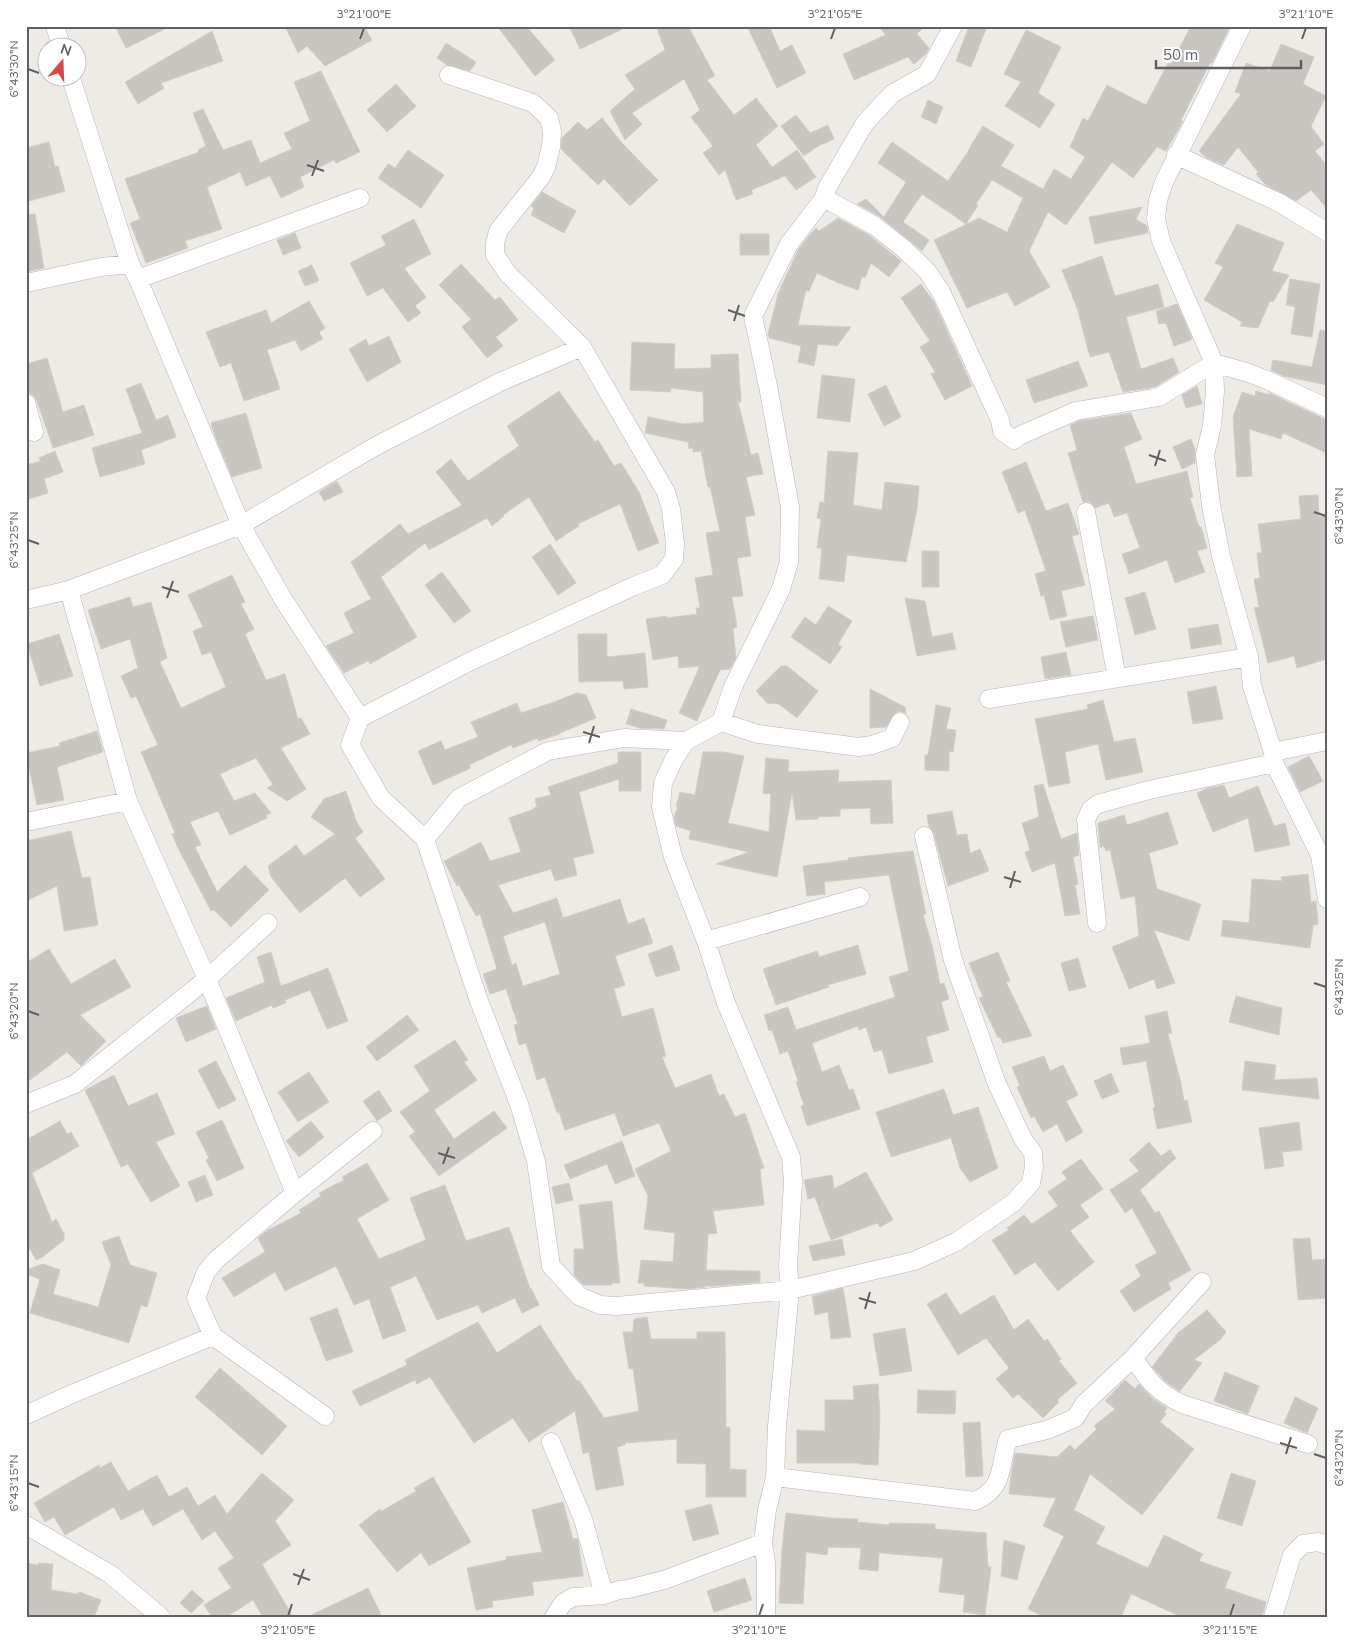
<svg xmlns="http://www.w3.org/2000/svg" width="1353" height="1643" viewBox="0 0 1353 1643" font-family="Mulish,sans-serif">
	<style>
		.building { fill: #c9c6c2; stroke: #d2cdc5; fill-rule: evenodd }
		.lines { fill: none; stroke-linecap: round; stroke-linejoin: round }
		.street-casing { stroke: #b3b6b9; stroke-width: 19 }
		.street { stroke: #fff; stroke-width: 18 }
		.ticks { fill: none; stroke: #5d6164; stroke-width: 2 }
		.neatline { fill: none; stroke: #5d6164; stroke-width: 2 }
		.ticks-label { font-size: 12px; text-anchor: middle; fill: #5d6164 }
	</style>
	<rect width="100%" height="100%" fill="#eeebe6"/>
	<path class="building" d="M115 26H171L126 48Z
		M285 26H364L372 40 325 66 307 46 298 53Z
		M497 26H526L555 60 535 76Z
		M569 26H629L580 49Z
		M656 26H688L715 76 707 80 734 115 756 98 778 126 756 145 772 167 797 150 816 177 796 190 785 176 751 190 753 194 736 200 725 170 719 175 703 153 713 146 691 117 700 110 684 79 632 113 642 124 625 140 610 111 635 89 625 75 665 50Z
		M747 26H769L780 51 792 45 806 73 777 88Z
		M878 26H925L917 34 929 48 926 54 914 64 908 57 854 80 843 54 886 35Z
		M969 26H987L971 67 956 61Z
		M1191 26H1230L1212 63H1210L1181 120 1183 121 1166 151 1157 147 1133 178 1112 162 1066 225 1048 212 1029 251 1050 287 1015 306 1007 292 967 308 934 240 979 218 1007 232 1023 198 992 180 976 204 978 205 966 224 922 194 903 222 929 240 922 251 882 218 857 204 866 199 884 217 906 182 878 163 892 142 948 181 971 147H970L983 126 1014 145 1001 166 1043 189 1054 169 1071 179 1085 157 1070 147 1083 118 1088 121 1107 85 1146 105 1168 63 1171 64Z
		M1026 30 1061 47 1038 93 1055 104 1040 128 1005 106 1021 82 1004 74Z
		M212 31 223 61 161 83 164 88 138 104 125 82Z
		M446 43 476 62 470 71 447 65 437 58Z
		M1281 44 1314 57 1303 84 1326 96 1311 126 1324 144 1315 151 1327 166V208L1311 190 1296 201 1266 185 1256 174 1258 172 1238 147 1224 165 1207 158 1199 151 1241 94 1235 92 1246 63 1270 71Z
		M321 71 360 152 336 163 334 160 300 177 304 187 281 198 270 176 246 186 240 172 207 187 222 229 185 241 188 248 146 263 130 223 140 219 125 179 199 152 198 150 206 146 193 113 203 109 223 150 251 140 260 163 292 149 284 133 310 121 294 82Z
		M396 84 416 106 387 132 367 110Z
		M928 100 943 107 936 124 921 117Z
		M796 115 810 133 828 125 834 139 818 146 804 156 781 126Z
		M602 118 622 143 658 180 630 206 604 179 598 185 561 149 562 138 578 122 587 130Z
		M49 142 55 167 58 166 65 191 26 202V148Z
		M408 150 444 175 421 208 378 178 388 164 395 168Z
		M542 192 576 211 564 233 531 215 534 208 531 206Z
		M1142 207 1136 219 1147 226 1148 233 1095 244 1089 217Z
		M35 214 44 268 26 272V215Z
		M838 218 869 235 901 261 889 277 871 263 865 278 862 277 858 290 836 282 817 273 809 291 806 290 798 325 851 327 837 346 818 344 814 366 798 362 801 346 769 338 768 334 778 294 798 250 810 234 816 228 819 231Z
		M414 219 431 254 404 268 426 297 415 306 421 313 408 322 383 288 367 296 350 263 386 245 381 236Z
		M1237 224 1284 243 1272 271 1289 275 1273 302 1270 301 1258 328 1240 326 1242 322 1204 300 1223 267 1215 263Z
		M295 233 301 248 283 255 277 240Z
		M740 234H769V255H740Z
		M1102 256 1115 296 1158 284 1164 307 1126 317 1141 369 1173 358 1179 372 1155 387 1123 392 1109 352 1090 357 1077 308 1062 270Z
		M461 264 495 300 500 297 518 320 496 337 503 346 487 358 462 327 471 319 439 285Z
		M312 265 319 281 305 286 298 271Z
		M1290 279 1320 284 1312 337 1291 334 1295 307 1286 305Z
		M921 284 934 302 972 386 945 400 931 374 935 372 920 347 930 341 901 298Z
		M309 301 325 328 319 332 323 339 301 351 295 340 267 350 280 389 244 401 231 363 220 367 206 332 266 310 271 323Z
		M1177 304 1192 338 1191 340 1174 346 1166 323 1159 324 1156 311Z
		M1320 330 1327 331V385L1283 376 1271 370 1273 360 1312 367Z
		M389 336 401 362 367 382 349 349 366 339 369 346Z
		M632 342 675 344 674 369 711 368V355L738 354 741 402H738L751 455 758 453 763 474 746 477 755 515 745 517 751 556 737 558 743 596 732 597 737 627 733 628 736 658 730 669 720 670 697 721 679 713 700 666 679 668 678 656 653 660 646 619 667 616V618L697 614 696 608H700L695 578 713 575 706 533 720 531 710 487H708L701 451 693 452V448L689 449 688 442 645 433 648 417 684 424 704 422 703 392 671 388 670 392 630 390Z
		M47 358 63 412 84 405 94 435 53 448 38 404 34 396 29 393 26 385V364Z
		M1078 361 1088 386 1034 403 1026 380Z
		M822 375 855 379 850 422 817 418Z
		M141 383 156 420 168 415 176 437 141 450 145 464 100 477 92 448 142 433 126 389Z
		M886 385 901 417 884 426 868 394Z
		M1197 386 1202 404 1186 408 1182 395Z
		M559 391 595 442 598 440 614 466 621 463 639 492 659 543 638 551 620 504 578 524 579 526 556 541 529 497 503 515 504 516 492 526 487 518 429 550 425 543 381 577 417 637 370 664 368 661 344 673 326 646 354 633 344 613 371 599 351 562 400 524 408 534 462 505 436 472 451 459 468 481 519 446 507 426Z
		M1256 391 1269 395V393L1327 420V453L1283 433 1281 439 1249 429 1252 476 1237 477 1233 417 1242 392 1255 396Z
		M246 413 262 468 232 477 215 436 211 423Z
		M1131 413 1142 439 1124 447 1136 484 1187 471 1193 497 1190 498 1199 527H1201L1207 548 1197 551 1205 572 1175 583 1167 560 1129 574 1122 554 1140 548 1127 513 1114 517 1109 503 1095 508 1090 502H1083L1068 453 1077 450 1070 425 1079 421Z
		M1191 439 1195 450V463L1182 469 1173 447Z
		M55 451 63 472 44 479 48 493 26 500V465L41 461 39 458Z
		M828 451 858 453 853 505 882 510 885 482 919 486 917 509 906 562 847 555 844 582 819 579 822 548H817L821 519 817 518 820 502 824 503Z
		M1026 462 1046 511 1068 503 1079 534 1072 536 1085 585 1061 591 1067 616 1050 620 1044 595 1041 596 1035 574 1046 571 1025 510 1018 513 1002 472Z
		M337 481 343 492 324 501 319 492Z
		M1318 495 1319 517 1327 516V659L1297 668 1294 656 1268 663 1254 608 1259 607 1254 579 1260 578 1257 553H1262L1258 524 1301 519 1299 496Z
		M550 544 576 583 558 595 532 557Z
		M922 551H939V587H922Z
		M442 572 471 611 454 623 425 585Z
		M232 575 245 602 241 604 254 629 245 634 266 680 285 674 298 719 301 718 310 734 281 748 306 789 287 801 267 788 273 785 256 758 236 767 232 764 235 767 220 774 234 801 255 793 271 813 266 815 267 818 230 835 218 811 190 822 201 845 195 847 217 892 245 865 269 890 231 927 214 910 211 911 178 848 172 834 175 833 141 752 158 745 136 696 131 698 121 676 138 668 130 639 101 649 88 610 130 597 133 607 151 602 167 658 160 662 181 708 226 687 211 652 202 655 193 631 203 627 188 595Z
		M1145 592 1156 629 1135 635 1125 598Z
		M905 598 925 601 932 637 952 633 956 649 917 656Z
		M828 606 852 621 838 644 842 647 830 664 791 637 805 617 816 625Z
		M1093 616 1098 640 1066 647 1060 622Z
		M1218 624 1222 644 1191 649 1188 629Z
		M59 634 73 676 40 686 27 644Z
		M578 634H607V657L645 653 648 687 624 689 623 681 579 682Z
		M1066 652 1071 675 1045 679 1041 657Z
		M781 666H787L818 691 797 718 779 704 767 703 756 691Z
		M1216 686 1223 719 1193 724 1187 692Z
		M870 689 905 707 906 714 900 711 895 713 886 727 870 728Z
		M577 693 586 695 596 718 560 733V734L538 741V738L513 748 511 745 469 765 471 768 433 785 418 751 441 741 445 750 478 737 471 722 517 703 521 713 554 702Z
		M1103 700 1114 742 1135 738 1143 772 1106 780 1098 744 1065 752 1070 783 1049 787 1035 719 1088 709 1087 705Z
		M936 705 951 708 946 729 956 730 953 752 949 751V771L925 770V755H928Z
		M631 709 667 720 664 729 640 728 626 724Z
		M97 731 103 752 57 767 64 800 37 805 26 753 60 746 59 743Z
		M618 752H641V791H619V779L579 792 594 853 573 858 577 875 555 881 551 869 498 885 513 913 557 898 563 918 620 899 628 924 644 918 653 943 615 956 625 985 614 989 622 1017 653 1008 666 1056 662 1057 675 1088 711 1074 719 1096 724 1094 735 1117 745 1113 764 1168 760 1169 764 1205 713 1211 717 1233 708 1234 706 1270 760 1271V1282L719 1286H705V1287L689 1289 644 1286V1283H638L641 1260 673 1262 675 1233 644 1229 648 1196 635 1169 671 1151 659 1123 623 1136 615 1113 565 1130 559 1112 557 1113 545 1077 537 1080 526 1043 519 1045 514 1025 518 1024 506 989 490 994 483 974 497 969 480 914 476 916 459 885 457 886 444 861 481 842 490 861 521 852 509 818 534 809V808L537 807 535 799 551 795 548 787 618 763ZM545 922 560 974 523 986 516 963 512 965 503 936Z
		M703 752H724L744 756 728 823 769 832 771 794 763 793 766 758 789 760 788 772 839 770 838 782 891 780 893 823 871 824 870 808 840 809V816L818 817V819L796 820 792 792 777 877 716 864 749 852 689 839 691 831 676 826 674 817 678 807H676L680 792 695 795Z
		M1309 756 1323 781 1300 792 1288 767Z
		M1043 784 1061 839 1077 833 1079 855 1073 857 1078 884 1075 885 1080 914 1065 916 1055 863 1032 872 1025 852 1030 850 1022 823 1039 817 1034 786Z
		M1224 785 1229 798 1258 786 1274 826 1285 823 1290 845 1255 852 1248 818 1213 832 1197 793 1208 788Z
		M346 791 357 823 363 832 355 838 385 879 360 897 345 878 300 913 271 877 268 866 296 845 304 856 335 834 311 817 324 799Z
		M952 811 957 835 967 834 970 853 980 849 989 871 948 886 934 834 929 827 927 815Z
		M1168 812 1178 844 1149 853 1157 889 1201 904 1189 941 1154 930 1175 983 1157 989 1154 979 1129 989 1112 947 1139 936 1135 896 1121 899 1110 850 1106 851 1104 846 1100 848 1098 823 1124 815 1127 825Z
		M71 831 82 878 90 877 98 925 64 931 57 886 26 901V841Z
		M913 851 926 914 923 915 932 945 940 984 944 983 949 999 941 1002 949 1030 926 1037 933 1062 889 1074 882 1050 874 1052 866 1027 859 1030 858 1026 812 1043 822 1072 839 1065 849 1090 853 1089 860 1109 807 1126 801 1106 804 1105 796 1082 798 1081 788 1051 780 1054 772 1030 769 1031 764 1015 788 1007 796 1030 895 997 889 977 909 971 889 875 824 882 825 894 807 896 803 866 848 860V858Z
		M1308 874 1311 902 1316 901 1318 924 1313 925 1310 948 1221 936 1223 920 1249 923 1252 879 1282 881 1281 877Z
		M672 945 680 970 656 977 648 954Z
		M858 945 866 974 828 985 829 987 776 1005 763 969 817 951 819 957Z
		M49 949 71 984 115 959 131 987 80 1015 106 1041 81 1066 67 1052 26 1083V963Z
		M271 952 281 986 328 968 348 1021 327 1029 310 990 285 1000 286 1003 273 1008 272 1005 236 1021 226 998 265 982 257 957Z
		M998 952 1010 981 1006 982 1032 1036 1003 1043 1000 1037 998 1038 979 998 983 997 969 963Z
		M1078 958 1086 987 1069 991 1061 963Z
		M1236 996 1282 1008 1279 1035 1229 1022Z
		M207 1006 216 1029 186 1042 176 1018Z
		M1167 1011 1172 1033 1168 1034 1180 1079 1184 1101 1187 1100 1192 1122 1157 1129 1153 1108 1155 1107 1146 1061 1123 1065 1120 1048 1150 1043 1145 1016Z
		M407 1015 419 1030 377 1061 366 1047Z
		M455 1040 468 1060 464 1062 477 1080 434 1110 454 1139 494 1111 507 1128 439 1176 409 1136 415 1132 400 1112 430 1091 414 1066Z
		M1044 1056 1050 1071 1063 1065 1078 1095 1066 1101 1083 1132 1066 1142 1057 1124 1043 1132 1034 1116 1031 1118 1017 1087 1020 1086 1012 1067Z
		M216 1061 236 1100 218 1109 198 1070Z
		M1245 1061 1276 1065 1274 1080 1317 1078 1319 1099 1242 1090Z
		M309 1072 329 1102 298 1122 278 1092Z
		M1111 1073 1119 1092 1102 1099 1094 1081Z
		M114 1075 128 1106 157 1093 175 1134 156 1142 180 1186 151 1202 128 1164 121 1167 85 1090Z
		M944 1089 953 1115 978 1107 998 1168 970 1182 960 1168 951 1138 891 1157 876 1112Z
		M379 1090 392 1111 377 1121 363 1101Z
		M222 1120 244 1168 217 1181 206 1160 209 1158 196 1132Z
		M60 1121 67 1134 71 1132 79 1146 32 1173 52 1222 56 1219 64 1234V1240L44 1256 36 1260 26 1242V1140Z
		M311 1121 324 1137 299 1157 286 1141Z
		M1299 1122 1302 1150 1282 1152 1284 1166 1265 1169 1259 1128Z
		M622 1141 635 1176 615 1184 607 1164 570 1179 564 1165Z
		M1149 1142 1161 1156 1170 1150 1176 1158 1140 1190 1155 1213 1159 1211 1191 1270 1168 1283 1171 1289 1134 1312 1120 1291 1141 1276 1135 1265 1157 1253 1132 1208 1125 1213 1110 1190 1139 1171 1129 1160Z
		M1081 1159 1103 1189 1080 1205 1089 1217 1070 1231 1094 1262 1058 1291 1035 1262 1015 1275 992 1240 1009 1230 1007 1228 1024 1215 1032 1224 1058 1206 1048 1192 1067 1179 1062 1172Z
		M367 1163 389 1200 357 1219 379 1259 426 1240 410 1198 445 1185 466 1241 509 1227 530 1289 531 1288 539 1305 522 1313 515 1298 482 1313 478 1305 437 1320 416 1276 390 1287 406 1331 383 1339 369 1299 354 1305 336 1266 285 1291 275 1272 234 1297 222 1278 265 1252 258 1238 268 1230 301 1213 299 1210 321 1196 319 1193 344 1180 342 1177Z
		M866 1172 893 1220 880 1227 877 1223 831 1240 815 1197 808 1199 804 1180 832 1175 834 1189Z
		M205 1175 213 1195 196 1202 188 1182Z
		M569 1183 573 1200 556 1204 552 1187Z
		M612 1201 620 1283H612V1285H583L574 1275V1249H584L579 1205Z
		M119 1236 130 1265 157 1273 147 1307 141 1305 129 1343 30 1313 40 1279 26 1274V1270L43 1264 60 1270 53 1294 98 1307 111 1265 102 1242Z
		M1310 1238 1312 1260 1327 1259V1298L1298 1300 1293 1239Z
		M842 1239 845 1255 813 1261 809 1246Z
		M843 1288 851 1337 831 1339 828 1312 815 1315 812 1296Z
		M946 1293 960 1315 994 1295 1014 1330 1028 1319 1044 1341 1047 1339 1061 1359 1059 1361 1077 1383 1057 1400 1059 1402 1043 1418 1018 1394 1013 1398 996 1379 1009 1368 986 1338 958 1355 927 1304Z
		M337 1308 353 1352 326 1361 310 1318Z
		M1207 1310 1226 1332 1221 1339 1194 1360 1202 1363 1180 1391 1166 1382 1152 1367 1178 1333Z
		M647 1317 651 1339H697V1332H725L726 1427H730V1469L746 1470V1497H706V1464L677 1463V1439L625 1443V1445L617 1447 624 1485 596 1490 589 1452 583 1454 575 1411 529 1442 513 1418 474 1443 430 1377 417 1384 415 1380 360 1406 352 1391 407 1365 405 1360 478 1322 497 1353 540 1325 577 1381 579 1380 604 1418 639 1411 633 1369H629L623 1332H633L634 1319Z
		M905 1328 912 1371 880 1376 873 1334Z
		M220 1368 287 1426 262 1455 195 1397Z
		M1225 1372 1259 1386 1248 1414 1214 1401Z
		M1125 1380 1135 1389 1139 1384 1152 1398 1167 1408 1164 1412 1166 1414 1160 1422 1194 1449 1142 1515 1090 1474 1074 1510 1105 1527 1096 1544 1148 1568 1164 1535 1203 1554 1199 1561 1231 1572 1225 1588 1266 1602 1262 1617H1182L1131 1594 1121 1617H1044L1028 1609 1064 1536 1043 1526 1056 1498 1009 1494 1011 1475 1015 1453 1057 1457 1070 1445 1075 1450 1097 1429 1094 1426 1115 1409 1105 1401Z
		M878 1384 880 1415 878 1465 859 1464V1463H797V1430L825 1431V1400H854L853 1386Z
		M918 1390 956 1391 955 1414 917 1413Z
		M1295 1397 1318 1408 1307 1433 1284 1423Z
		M980 1422 983 1476 966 1477 963 1423Z
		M111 1462 128 1491 157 1475 169 1497 187 1487 198 1506 215 1495 227 1514 262 1473 294 1500 275 1521 291 1545 262 1564 293 1617H263L253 1600 226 1617H212L204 1605 231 1588 218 1568 234 1558 215 1531 202 1540 183 1509 153 1526 143 1509 121 1520 114 1507 65 1535 54 1517 45 1522 34 1503 99 1465 100 1468Z
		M1231 1473 1256 1481 1242 1526 1217 1518Z
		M433 1477 471 1542 429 1566 421 1553 397 1572 359 1525 380 1509 382 1511 416 1491 414 1488Z
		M563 1502 573 1539 577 1538 578 1540 583 1576 532 1582 534 1595 492 1601 493 1607 476 1610 467 1568 506 1560V1557L542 1552 532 1510Z
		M711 1504 719 1534 693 1541 685 1511Z
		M786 1513 832 1518 858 1519 857 1522 889 1525V1523L935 1524V1529L986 1533 988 1567H991L985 1615 963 1612 965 1595 939 1592 943 1558 879 1553 878 1571 859 1569 861 1548 828 1547 827 1555 806 1552 803 1604 779 1603 782 1549Z
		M1004 1540 1025 1546 1017 1580 1001 1576Z
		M26 1563 38 1565 39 1563 53 1564 51 1590 78 1594 79 1592 101 1600 94 1617H26Z
		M745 1578 752 1600 714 1612 707 1591Z
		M368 1588 382 1617H307Z
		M192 1590 204 1601 191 1613 180 1603Z"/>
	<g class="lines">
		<defs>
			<path id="street" d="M55 26 62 48
				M1242 26 1164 182 1158 200 1156 219 1161 241 1214 363 1215 392 1212 426 1205 455 1211 505 1221 556 1249 657 1252 686 1273 752 1274 763 1320 855 1327 899
				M71 78 130 264 138 279 241 525 283 599 360 718 350 745 381 798 425 839 479 1001 519 1104 536 1161 551 1266 579 1296 600 1305 617 1306 790 1290 914 1261 956 1242 1013 1203 1031 1183 1034 1167 1033 1153 1023 1139 997 1084 953 960 924 836
				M1176 155 1280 203 1327 232
				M824 198 875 226 904 249 927 271 941 292 1000 420 1002 431 1014 440 1021 435 1076 411 1159 397 1214 363
				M138 279 360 198
				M26 283 101 267 130 264
				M1214 363 1249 373 1269 381 1327 408
				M26 403 34 432
				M1086 512 1117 678
				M69 590 128 801 207 979 295 1193
				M26 600 69 590 241 525 376 446 500 382 582 347
				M989 699 1249 657
				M360 718 473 660 634 586 662 575 674 559 675 544 671 509 666 492 582 347 508 274 495 255V244L498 231 541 177 546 167 551 147 552 132 549 118 533 103 449 75
				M721 722 758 734 859 747 872 745 892 738 900 722
				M1273 752 1327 741
				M26 822 128 801
				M425 839 459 798 548 751 624 738 686 741
				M1097 923 1086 820 1091 809 1098 804 1149 790 1274 763
				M706 941 860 897
				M26 1104 75 1084 207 979 268 923
				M1133 1358C1149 1381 1156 1391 1182 1404L1308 1444
				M26 1415 74 1393 213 1336
				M325 1416 213 1336 196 1298 206 1272 216 1260 295 1193 373 1131
				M551 1442 583 1519 604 1595
				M775 1477 975 1501C1005 1488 999 1467 1008 1439L1047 1430 1075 1418 1084 1404 1133 1358 1202 1282
				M26 1525 110 1574 161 1617
				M554 1617 563 1603 573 1597 604 1595 619 1590 628 1589 664 1580 763 1543
				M766 1617V1563L763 1543 767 1510 775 1477 777 1426 790 1290 788 1266 793 1182 791 1157 726 1003 706 941 673 857 661 807 663 783 674 759 686 741 721 722 733 687 781 589 789 562 790 507 768 386 753 316 789 244 824 198 827 188 865 123 892 94 927 74 953 26
				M1273 1617 1292 1555 1303 1544 1318 1542 1327 1545"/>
		</defs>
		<use href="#street" class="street-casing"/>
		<use href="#street" class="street"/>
	</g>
	<path class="ticks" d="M360 39 364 28M831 39 835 28M1302 39 1306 28M28 69 39 73M307 165 324 171M312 176 318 160M728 310 745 316M734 321 739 305M1149 455 1166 461M1155 466 1160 450M1314 512 1326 516M28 540 39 544M162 587 179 592M167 598 173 581M583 732 600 737M589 743 594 726M1004 877 1021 882M1010 888 1015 871M1314 983 1326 987M28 1011 39 1015M438 1153 455 1158M443 1164 449 1147M859 1298 876 1303M865 1309 870 1292M1280 1443 1297 1448M1286 1454 1291 1437M1314 1454 1326 1458M28 1483 39 1487M293 1574 310 1580M298 1585 304 1569M288 1616 292 1604M759 1616 763 1604M1230 1616 1234 1604"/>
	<rect width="1353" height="1643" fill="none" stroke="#ffffff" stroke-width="55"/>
	<g transform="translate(62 62) rotate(19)"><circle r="24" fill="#ffffff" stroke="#bec0c1"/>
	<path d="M0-4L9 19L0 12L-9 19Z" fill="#d34746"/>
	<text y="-8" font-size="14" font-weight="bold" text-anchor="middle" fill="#5d6164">N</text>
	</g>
	<path d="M1156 60v8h145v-8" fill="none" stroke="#5d6164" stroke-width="2.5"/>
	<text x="1163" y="60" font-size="15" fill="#5d6164" stroke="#ffffff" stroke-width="4" paint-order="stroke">50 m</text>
	<rect x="28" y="28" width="1298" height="1588" class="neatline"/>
	<g class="ticks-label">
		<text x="364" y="18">3°21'00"E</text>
		<text x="835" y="18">3°21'05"E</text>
		<text x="1306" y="18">3°21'10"E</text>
		<text transform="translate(14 69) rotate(-90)" y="4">6°43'30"N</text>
		<text transform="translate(1339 516) rotate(-90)" y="4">6°43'30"N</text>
		<text transform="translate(14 540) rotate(-90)" y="4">6°43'25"N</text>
		<text transform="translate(1339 987) rotate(-90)" y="4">6°43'25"N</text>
		<text transform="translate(14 1011) rotate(-90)" y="4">6°43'20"N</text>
		<text transform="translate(1339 1458) rotate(-90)" y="4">6°43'20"N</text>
		<text transform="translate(14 1483) rotate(-90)" y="4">6°43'15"N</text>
		<text x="288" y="1634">3°21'05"E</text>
		<text x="759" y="1634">3°21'10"E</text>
		<text x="1230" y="1634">3°21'15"E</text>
	</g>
</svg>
